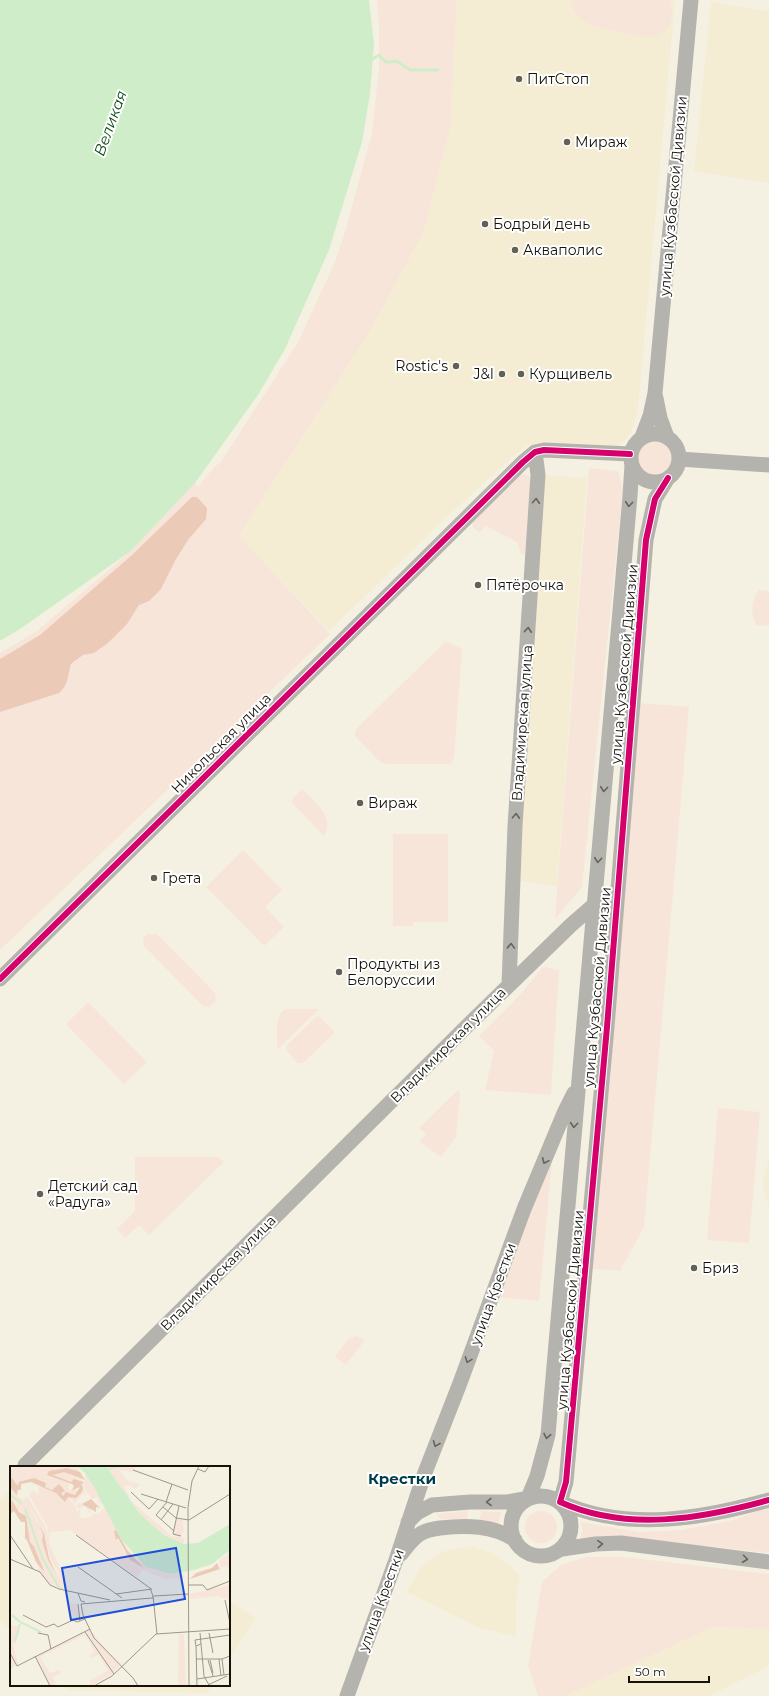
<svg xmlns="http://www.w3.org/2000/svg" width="769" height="1696" viewBox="0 0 769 1696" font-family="Montserrat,sans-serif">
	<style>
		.built { fill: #f4edd3 }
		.green { fill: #f7e5d9 }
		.forest { fill: #ebcab7 }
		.water { fill: #d0edca }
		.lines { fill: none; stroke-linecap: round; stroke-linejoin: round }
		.stream { stroke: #d0edca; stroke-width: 3 }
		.minor { stroke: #b5b3ae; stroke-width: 15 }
		.cycleway-casing { stroke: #fff; stroke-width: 8 }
		.cycleway { stroke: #d6006c; stroke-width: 6 }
		.oneway { stroke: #65635c }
		.poi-dot { fill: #636155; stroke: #fff; stroke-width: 1.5 }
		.labels { text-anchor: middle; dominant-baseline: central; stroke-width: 4; stroke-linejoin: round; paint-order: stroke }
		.poi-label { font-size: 14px; fill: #151309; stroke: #fff; text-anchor: start }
		.street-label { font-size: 14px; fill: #151309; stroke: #fff }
		.water-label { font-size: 15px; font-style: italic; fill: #0e4a15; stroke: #fff }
		.neighbourhood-label { font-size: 15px; font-weight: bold; fill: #003c4a; stroke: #fff }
		.inset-river { fill: none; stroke: #d0edca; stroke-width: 2 }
		.inset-road { fill: none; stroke: #9b988b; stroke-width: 1 }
		.view { fill: #1d4ed8; fill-opacity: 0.15; stroke: #1d4ed8; stroke-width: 2 }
		.inset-edge { fill: none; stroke: #151309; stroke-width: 2 }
	</style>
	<rect width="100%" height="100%" fill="#f5f1e2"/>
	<path class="built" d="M457 0H674L675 2 638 409 634 425 627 438 618 446 606 448 526 445 450 514 329 631 239 535 369 333 423 233 450 128Z
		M711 2 769 11V183L694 171Z
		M542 475 587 478 557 886 517 881Z
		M769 1159V1207L762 1184Z
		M11 1490V1631L0 1619V1500Z
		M474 1547 489 1552 509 1565 520 1575 516 1604V1637L480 1628 406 1592 422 1566 441 1552 459 1548Z
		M229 1601 256 1618 229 1659Z
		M713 1627 769 1629V1666L709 1696H565Z
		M63 1685H212L207 1693 68 1690Z"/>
	<path class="green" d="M377 0H457L450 128 423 233 369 333 239 535 330 634 0 950V712L66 685 71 665 83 655 94 653 108 643 127 624 139 605 149 601 188 540 206 519 192 497 132 555 40 635 0 659V653L37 631 131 551 195 483 198 487 210 472 222 460 297 344 335 262 345 232 372 133 379 68V30Z
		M572 0H669C672 8 674 15 670 24 662 45 632 34 615 31 604 28 590 27 581 19 574 13 573 8 572 0Z
		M637 458a18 18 0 1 1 36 0a18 18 0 1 1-36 0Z
		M589 468 618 471 623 489 582 887 555 919Z
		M526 474 531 478 526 556 521 553 517 542 486 526 480 532 473 528 472 522 518 475Z
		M759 590 769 591V626L756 625C750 612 751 601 759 590Z
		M446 641 462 649 454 757 451 764H387L380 762 355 736 356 729Z
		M639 703 689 707 644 1227 620 1271 585 1268Z
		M302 789C313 800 336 817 324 836L292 803 293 798Z
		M393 834H448V922H413V926H393Z
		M243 850 282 890 265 907 284 927 264 946 206 887Z
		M147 934H157L215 993 216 1001 210 1007 203 1006 144 946 143 938Z
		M543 967 559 970 551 1095 485 1090 494 1051 479 1036 518 997Z
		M88 1002 147 1062 124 1084 66 1024Z
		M286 1009H319L277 1050C278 1037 273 1015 286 1009Z
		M318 1016 333 1030 334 1033 303 1063H298L287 1051 286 1046 316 1017Z
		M458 1090 460 1093 456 1137 441 1157 419 1141 426 1134 419 1128Z
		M718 1108 760 1112 749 1243 707 1240Z
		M135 1157H219L224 1162 149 1235 139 1225 125 1238 117 1229 135 1211Z
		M552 1162 539 1301 497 1297 548 1167Z
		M357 1336 365 1340 346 1365 335 1357 348 1339Z
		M769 1507V1553L613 1536 580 1538 583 1531 581 1522 639 1532 681 1530 734 1520Z
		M525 1527a16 16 0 1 1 32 0a16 16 0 1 1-32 0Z
		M468 1511 467 1520 441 1519 436 1514Z
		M481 1511 501 1512 498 1525 480 1520Z
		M587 1557H624L769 1574V1629L713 1627 565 1696H538L528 1666 542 1582 561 1565Z"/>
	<path class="forest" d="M192 497H197L207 508 206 519 188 540 175 561 161 589 149 601 139 605 127 624 108 643 94 653 83 655 71 664C68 675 68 686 59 693L0 712V659L40 635 132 555Z"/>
	<path class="water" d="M0 0H369L374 44 370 94 362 142 329 250 285 349 258 395 195 483 131 551 20 629 0 641Z"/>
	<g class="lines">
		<path class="stream" d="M369 61 379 55 386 62 397 61 410 70H438"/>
		<path class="minor" d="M656 398 660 418 667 437
			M631 458a24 24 0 1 1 48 0a24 24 0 1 1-48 0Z
			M642 437 650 416 655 393 691 0
			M679 459 769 465
			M668 478 655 499 646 540 607 1027 566 1482 560 1502C627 1532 701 1519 769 1500
			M0 979 523 462 535 452 544 450 630 454
			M509 985 515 826 538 475 535 452
			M25 1465 464 1029 571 925 594 905
			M511 1526a30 30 0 1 1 60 0a30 30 0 1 1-60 0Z
			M408 1522 417 1513 432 1505 470 1502H507L528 1498 537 1476 548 1435 630 496 632 465
			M562 1549 596 1544 621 1543 769 1562
			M401 1554C407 1547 412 1539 420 1534 426 1530 433 1529 440 1528 466 1525 493 1525 515 1540
			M347 1696 396 1560 424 1475 460 1383 524 1209 565 1111 574 1093"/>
		<defs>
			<path id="cycleway" d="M668 478 655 499 646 540 607 1027 566 1482 560 1502C627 1532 701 1519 769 1500
				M0 979 523 462 535 452 544 450 630 454"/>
		</defs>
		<use href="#cycleway" class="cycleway-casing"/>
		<use href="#cycleway" class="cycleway"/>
	</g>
	<defs><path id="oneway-chevron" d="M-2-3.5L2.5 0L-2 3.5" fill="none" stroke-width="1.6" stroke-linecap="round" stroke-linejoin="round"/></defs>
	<g class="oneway">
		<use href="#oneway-chevron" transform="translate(536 501) rotate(-86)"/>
		<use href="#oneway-chevron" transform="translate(629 504) rotate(95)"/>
		<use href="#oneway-chevron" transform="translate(528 630) rotate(-86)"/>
		<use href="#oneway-chevron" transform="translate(604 789) rotate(95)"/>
		<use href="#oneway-chevron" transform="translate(516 816) rotate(-87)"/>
		<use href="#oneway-chevron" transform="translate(598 860) rotate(95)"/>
		<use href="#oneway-chevron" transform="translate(511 946) rotate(-88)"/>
		<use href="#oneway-chevron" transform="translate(574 1125) rotate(95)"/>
		<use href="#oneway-chevron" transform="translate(545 1161) rotate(114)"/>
		<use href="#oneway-chevron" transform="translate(468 1360) rotate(110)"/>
		<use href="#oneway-chevron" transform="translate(547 1436) rotate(101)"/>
		<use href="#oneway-chevron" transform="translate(436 1444) rotate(112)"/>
		<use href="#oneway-chevron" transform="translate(489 1502) rotate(179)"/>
		<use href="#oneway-chevron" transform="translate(600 1544) rotate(-3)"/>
		<use href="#oneway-chevron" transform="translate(745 1559) rotate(7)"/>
	</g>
	<g class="poi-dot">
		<circle cx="519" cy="79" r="4"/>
		<circle cx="567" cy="142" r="4"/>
		<circle cx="485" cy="224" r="4"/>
		<circle cx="515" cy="250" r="4"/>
		<circle cx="456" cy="366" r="4"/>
		<circle cx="502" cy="374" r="4"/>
		<circle cx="521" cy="374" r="4"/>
		<circle cx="478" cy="585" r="4"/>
		<circle cx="360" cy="803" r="4"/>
		<circle cx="154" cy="878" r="4"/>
		<circle cx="339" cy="972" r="4"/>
		<circle cx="40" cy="1194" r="4"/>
		<circle cx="694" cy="1268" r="4"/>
	</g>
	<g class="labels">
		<g class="poi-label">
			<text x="527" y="79">ПитСтоп</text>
			<text x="575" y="142">Мираж</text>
			<text x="493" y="224">Бодрый день</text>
			<text x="523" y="250">Акваполис</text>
			<text x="448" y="366" text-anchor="end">Rostic's</text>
			<text x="494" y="374" text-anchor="end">J&amp;I</text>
			<text x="529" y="374">Курщивель</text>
			<text x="486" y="585">Пятёрочка</text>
			<text x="368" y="803">Вираж</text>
			<text x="162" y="878">Грета</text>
			<text x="347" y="964">Продукты из<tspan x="347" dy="16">Белоруссии</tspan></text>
			<text x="48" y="1186">Детский сад<tspan x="48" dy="16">«Радуга»</tspan></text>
			<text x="702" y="1268">Бриз</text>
		</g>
		<g class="street-label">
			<text transform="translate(673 196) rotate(-85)">улица Кузбасской Дивизии</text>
			<text transform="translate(624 664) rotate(-85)">улица Кузбасской Дивизии</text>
			<text transform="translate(522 723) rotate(-86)">Владимирская улица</text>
			<text transform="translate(221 743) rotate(-45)">Никольская улица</text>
			<text transform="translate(597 987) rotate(-85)">улица Кузбасской Дивизии</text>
			<text transform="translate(448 1045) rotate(-45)">Владимирская улица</text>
			<text transform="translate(218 1273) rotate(-45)">Владимирская улица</text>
			<text transform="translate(493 1294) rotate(-70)">улица Крестки</text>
			<text transform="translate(570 1310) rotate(-85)">улица Кузбасской Дивизии</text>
			<text transform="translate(381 1600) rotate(-70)">улица Крестки</text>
		</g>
		<g class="water-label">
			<text transform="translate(110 123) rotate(-70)">Великая</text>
		</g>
		<g class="neighbourhood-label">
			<text x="402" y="1478">Крестки</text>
		</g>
	</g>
	<g transform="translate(10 1466)">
		<rect width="220" height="220" fill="#f5f1e2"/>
		<path d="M4 0H66L70 6 51 3 39 10 59 17V24L66 22 68 24 65 29 56 26 53 30 51 27 54 25 49 18 42 24 35 21 36 17 24 12 8 20 10 24 7 27 8 31 13 34 18 31 37 64 39 77 52 106 54 123 40 118 28 104 27 95 33 106 35 105 20 76 16 50 8 44 4 34 0 41V21L7 27 8 25 6 16 0 17V7ZM20 42 34 65 40 92 47 104 50 111 38 94 32 75 33 68ZM96 0 126 1 123 6 110 4 116 14 130 18 125 23 119 19 114 21 122 36 162 70 174 72V78L154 69 130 48ZM52 5 75 16V7L94 38 87 36 90 35 86 31 82 33 75 24V16L74 24 77 29 73 28 64 38 62 33 60 34 66 42 67 47 70 43 65 40 70 37 77 40 82 46 80 47 75 40 71 42 70 40V46L69 49 72 53 81 51 83 47 88 48 96 42 111 73 124 92 143 104 162 108 172 107 175 112 155 113 133 104 127 111 60 64 41 66 39 76 38 62 19 29 23 24 29 28 28 21 31 20 46 27 55 36 58 31 64 32 72 26 73 21 70 18 73 19 42 10ZM106 64 117 84 134 102 120 94 114 85 105 69ZM166 53 173 54 174 65 169 71 164 69ZM220 86V103L215 100 211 102 209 95ZM220 119V137L217 133 207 130 180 133V128ZM60 137 67 138 69 154 67 155 58 139ZM0 151 2 159 10 161 6 177 3 178 8 198 0 203ZM80 164 110 200 103 206 76 166ZM74 167 103 207 81 220 80 215 98 204 89 189 80 192 79 190 84 185 75 169 30 191 40 207 50 204 51 207 43 211 46 220H40L27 190ZM169 168 174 169 176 220H168Z" fill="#f7e5d9" fill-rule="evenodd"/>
		<path d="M57 2 70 6 75 14 54 6 43 9 61 16 64 13 73 16 72 19 70 18 73 21 72 26 66 32 58 31 55 36 46 27 21 16 11 18V24L8 23 7 29 0 21V10L8 20 9 16 24 12 36 17 35 21 42 24 49 18 55 25 51 27 53 30 56 26 65 29 70 21 62 24 64 20 62 18 37 9 39 5ZM81 33 90 42 86 41V46L72 38ZM2 34 9 46 16 50 20 76 24 81 35 107 26 96 16 72 15 74V56H11L4 45 0 48ZM28 57 34 67 39 92 46 108 38 94 32 75 33 68ZM106 64 117 84 134 102 120 94 108 72 106 74 104 65ZM207 97 210 103 180 113 186 107 202 102Z" fill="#ebcab7"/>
		<path d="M67 0H96L130 48 154 69 174 78 188 77 220 58V84L202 98 184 104 161 108 136 101 111 73 84 21 75 7Z" fill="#d0edca"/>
		<path class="inset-river" d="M99 3 111 0M0 29 13 38M15 42 32 91 49 122 53 123M2 149 10 156 31 166M5 175 10 158"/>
		<path class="inset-road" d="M188 3 195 6 199 0M123 4 178 24M121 26 139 43 148 33M131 28 176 42M156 36 162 18M157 36 146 49 164 65M169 40 163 68 171 70M153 41 166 52 179 54 220 28M151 54 163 38M0 69 23 103M66 69 140 122 143 130M0 93 30 106 40 119 49 123 100 134M68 101 112 132M178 119H193L197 124 220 115M68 127 71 135 75 136M106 128 142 123M144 130 178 128M143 133V130L147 168M215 134 220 157M68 138 70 155M13 149 36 161 44 158 48 161 63 154 67 156 75 153M75 166 104 208M28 167 38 169 41 183M199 167 203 187M191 178 194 210 199 219M186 180 185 174 220 169M220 184V199M0 187 7 200 80 163M25 190 40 220M186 193H212L220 190M209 193 211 210M212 193 214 209M198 194 203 210M200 194 203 207M187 213 220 208M198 219 217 210M84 220 102 210 146 168 220 163M128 220 123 212 84 172 73 149 71 138 142 132M179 220 178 41 182 15 189 0M187 220 186 180 191 178 190 167"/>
		<path class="view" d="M166 82 175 133 61 154 52 102Z"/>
		<rect width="220" height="220" class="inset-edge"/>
	</g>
	<path d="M629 1676v6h80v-6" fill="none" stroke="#151309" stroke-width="2"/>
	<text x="635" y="1676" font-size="12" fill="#151309" stroke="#ffffff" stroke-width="3" paint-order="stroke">50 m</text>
</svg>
